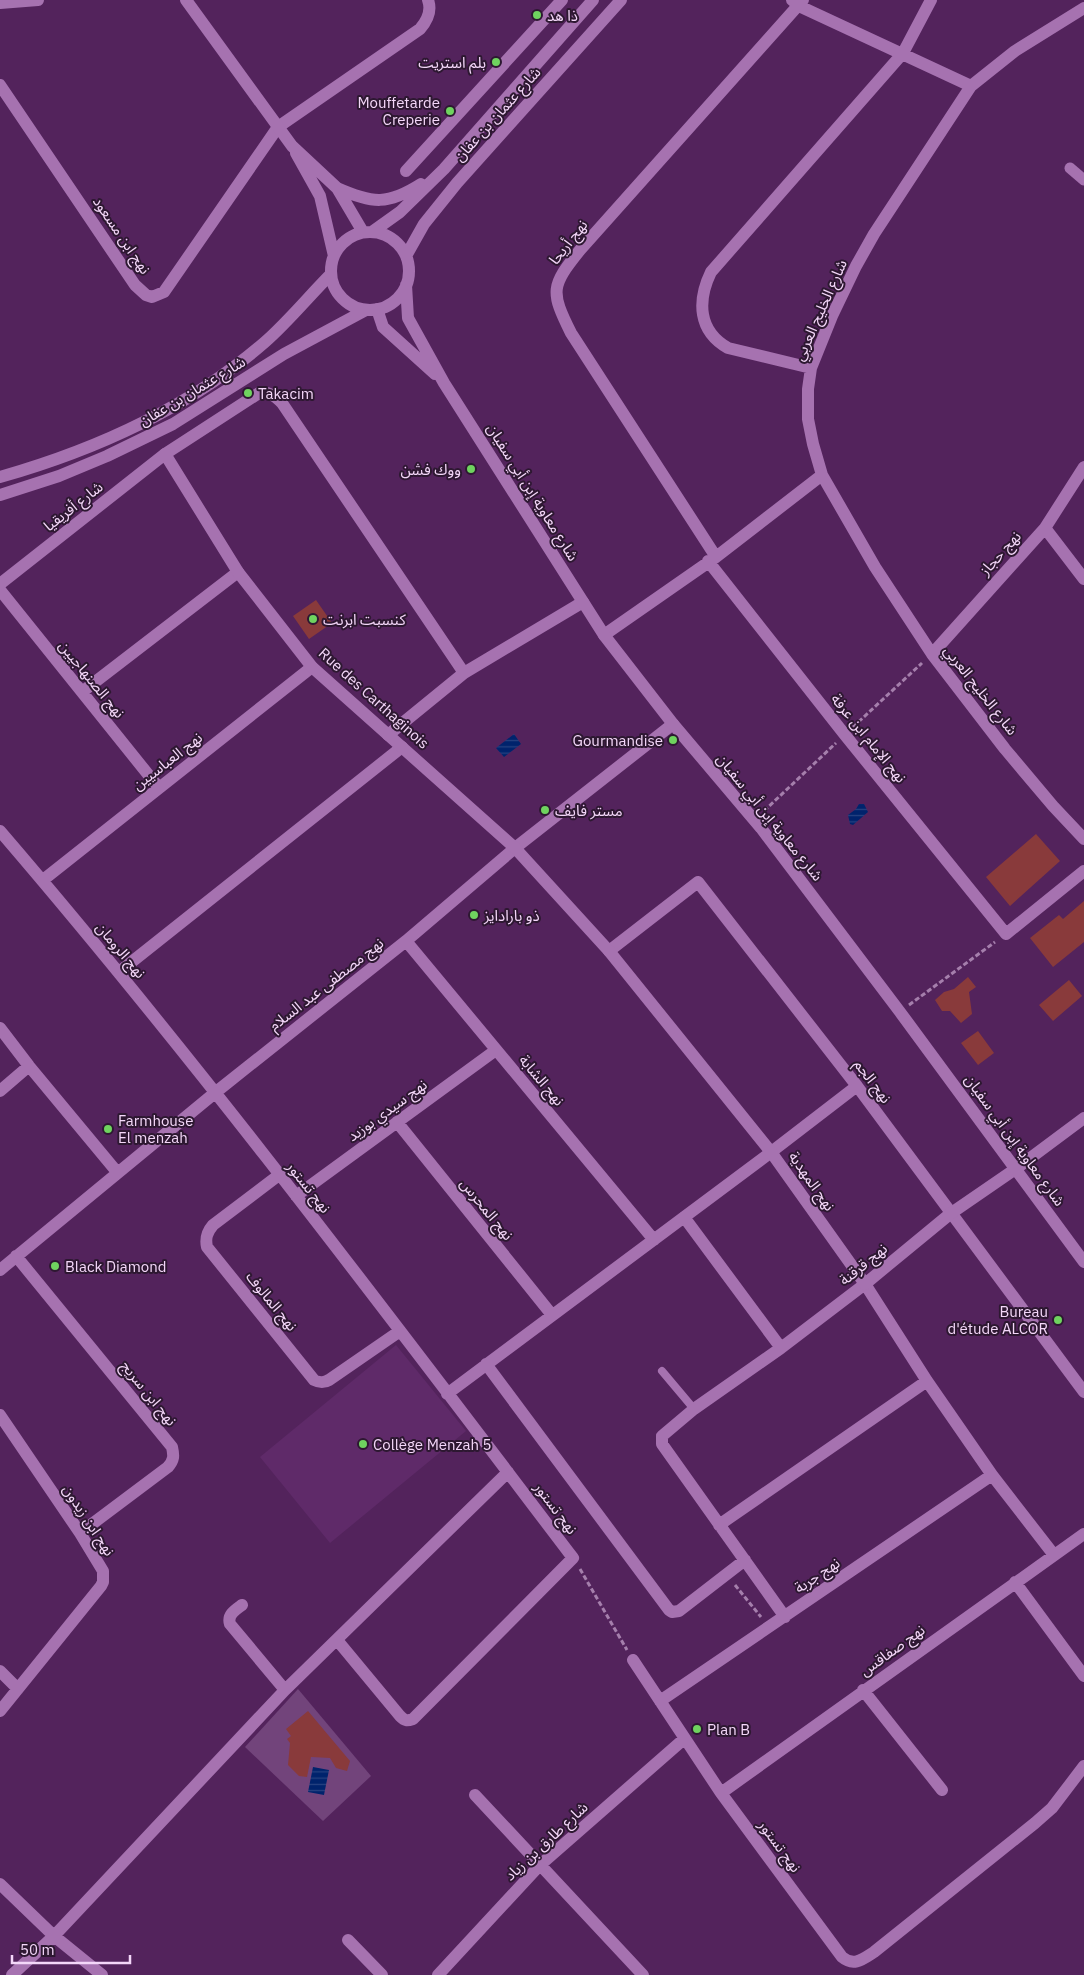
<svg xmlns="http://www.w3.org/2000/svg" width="1084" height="1975" viewBox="0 0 1084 1975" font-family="'IBM Plex Sans','Noto Sans Arabic',sans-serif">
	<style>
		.built { fill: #5f2a69 }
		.garden { fill: #72447b }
		.water { fill: url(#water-rules) }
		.building { fill: #893a3b }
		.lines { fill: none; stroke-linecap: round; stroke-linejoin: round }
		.path { stroke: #a57fac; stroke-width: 3; stroke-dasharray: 5 2.5; stroke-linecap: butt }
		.service { stroke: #a672b0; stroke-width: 8 }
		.pedestrian { stroke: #a672b0; stroke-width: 11 }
		.minor { stroke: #a672b0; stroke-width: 12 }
		.tertiary { stroke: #a672b0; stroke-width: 12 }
		.secondary { stroke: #a672b0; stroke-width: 12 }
		.poi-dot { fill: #6fd35f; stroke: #2d1831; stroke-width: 2 }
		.labels { text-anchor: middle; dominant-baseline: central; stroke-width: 4; stroke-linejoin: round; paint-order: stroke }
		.poi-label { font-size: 15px; fill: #f4d7f9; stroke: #2d1831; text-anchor: start }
		.street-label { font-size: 15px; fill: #f4d7f9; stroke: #2d1831 }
	</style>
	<defs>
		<pattern id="water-rules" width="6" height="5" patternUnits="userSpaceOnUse" patternTransform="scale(1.25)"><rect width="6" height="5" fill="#00236c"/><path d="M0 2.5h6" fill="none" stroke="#264282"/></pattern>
	</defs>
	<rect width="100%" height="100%" fill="#53235c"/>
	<path class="built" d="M396 1345 466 1431 330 1543 260 1457Z"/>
	<path class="garden" d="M298 1689 371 1776 323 1821 245 1747Z"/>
	<path class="water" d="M514 734 521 744 504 757 496 748Z
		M859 804H864L868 812 853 825 850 824 848 815 856 809Z
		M313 1767 329 1770 324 1795 308 1792Z"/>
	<path class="building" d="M316 600 332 623 309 639 293 616Z
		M1036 834 1060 861 1010 906 986 877Z
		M1084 901V942L1053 967 1030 938 1059 915 1063 919Z
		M968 977 976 987 969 992 972 1014 961 1023 950 1011H942L935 1000 944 992 954 989Z
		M1069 980 1082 996 1053 1021 1039 1005Z
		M978 1031 994 1053 978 1065 961 1043Z
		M308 1711 350 1761 347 1771 336 1768 330 1758 311 1757 307 1777 299 1776 288 1765 290 1743 287 1739 291 1736 286 1729Z"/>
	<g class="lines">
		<path class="path" d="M853 727 922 663
			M764 811 836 743
			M909 1005 995 942
			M580 1569 627 1650
			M735 1585 761 1617"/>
		<path class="service" d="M662 1371 694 1409"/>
		<path class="pedestrian" d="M1070 168 1084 180"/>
		<path class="minor" d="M792 0 799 6 971 86
			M0 3 38 0
			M1084 8 1015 51 971 86 874 234 856 266 832 316 811 368 808 389V419L813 444 822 475 875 567 932 654 1005 749 1053 806 1084 839
			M0 85 135 285 146 295 152 297 164 292 278 127 420 29C427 21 432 11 428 0
			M406 171 562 0
			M811 368 728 348C698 331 697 301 711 272L903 53 931 0
			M165 454 259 393C270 392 274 395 282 403L464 673
			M1045 528 1084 579
			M716 557 571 333C550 291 551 286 580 250L803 0
			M708 561 845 735 1006 934 1084 871
			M0 590 159 788
			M604 635 716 557 822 475
			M932 654 1045 528 1084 467
			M82 692 238 572
			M388 735 464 673 583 602
			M0 831C201 1065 386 1312 573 1558L413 1719C407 1721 405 1721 400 1716L337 1640
			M43 880 312 667
			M406 941 654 1240
			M609 951 698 882 857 1086 1084 1392
			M119 972 402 747
			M0 1028 29 1066 117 1172
			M0 1091 29 1066
			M397 1122 552 1315
			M1017 1168 1084 1118
			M279 1175 213 1225C207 1232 205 1238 207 1247L314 1380C320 1383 324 1383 329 1380L400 1331
			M296 1196 496 1050
			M684 1217 781 1348
			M16 1256 172 1447C174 1456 174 1460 168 1467L80 1533
			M0 1270 216 1092 406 941 515 848 673 724
			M486 1364 669 1610 672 1612 679 1611 745 1560
			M447 1394 766 1156 857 1086
			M0 1415 80 1533 103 1571V1582L101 1586 0 1711
			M719 1525 927 1381
			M1015 1582 1084 1676
			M242 1605C235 1610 227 1615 230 1624L285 1690
			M785 1617 662 1444V1436L694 1409 781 1348 865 1284 927 1381 992 1475 1054 1555
			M633 1660 721 1793 842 1957C854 1967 863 1959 874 1952L1035 1823 1052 1808 1084 1766
			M0 1671 18 1689
			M863 1690 942 1790
			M660 1701 992 1475
			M721 1793 1084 1534
			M475 1795 643 1975
			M0 1884 54 1936 102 1975
			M348 1940 382 1975
			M12 1975 54 1936 285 1690 508 1472
			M438 1975 539 1866 684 1739"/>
		<path class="tertiary" d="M0 584 165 454 238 572 312 667 515 848 609 951 771 1152 865 1284 950 1214 1017 1168"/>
		<path class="secondary" d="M186 0 292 146 337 188 363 232
			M296 153 320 196 334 256
			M337 188C373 204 388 205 421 184
			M372 232 400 212 444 169 593 0
			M331 271a39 39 0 1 1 78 0a39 39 0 1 1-78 0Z
			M406 256 424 224 457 183 621 0
			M406 285 408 318 444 383 604 635 673 724 761 828 900 1012 1084 1262
			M377 309 383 327 435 374
			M0 477C95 450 190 407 265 342 287 323 310 295 331 274
			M0 495 59 476 107 456 173 424 284 354 366 310"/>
	</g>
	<g class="poi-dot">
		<circle cx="537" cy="15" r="5"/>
		<circle cx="496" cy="62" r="5"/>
		<circle cx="450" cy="111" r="5"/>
		<circle cx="248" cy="393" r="5"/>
		<circle cx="471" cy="469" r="5"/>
		<circle cx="313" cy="619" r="5"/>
		<circle cx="673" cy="740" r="5"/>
		<circle cx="545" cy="810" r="5"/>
		<circle cx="474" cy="915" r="5"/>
		<circle cx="108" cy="1129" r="5"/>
		<circle cx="55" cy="1266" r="5"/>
		<circle cx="1058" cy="1320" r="5"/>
		<circle cx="363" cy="1444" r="5"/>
		<circle cx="697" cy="1729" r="5"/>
	</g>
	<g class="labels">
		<g class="poi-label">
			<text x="547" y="15">ذا هد</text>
			<text x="486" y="62" text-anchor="end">بلم استريت</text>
			<text x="440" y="102" text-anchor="end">Mouffetarde<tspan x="440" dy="17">Creperie</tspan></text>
			<text x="258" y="393">Takacim</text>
			<text x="461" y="469" text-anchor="end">ووك فشن</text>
			<text x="323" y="619">كنسبت ابرنت</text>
			<text x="663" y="740" text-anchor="end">Gourmandise</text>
			<text x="555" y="810">مستر فايف</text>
			<text x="484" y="915">ذو بارادايز</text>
			<text x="118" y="1120">Farmhouse<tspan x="118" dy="17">El menzah</tspan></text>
			<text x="65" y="1266">Black Diamond</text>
			<text x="1048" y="1311" text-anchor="end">Bureau<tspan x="1048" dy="17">d'étude ALCOR</tspan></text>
			<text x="373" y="1444">Collège Menzah 5</text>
			<text x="707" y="1729">Plan B</text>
		</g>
		<g class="street-label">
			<text transform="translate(497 114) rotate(-48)">شارع عثمان بن عفان</text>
			<text transform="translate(122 235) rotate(56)">نهج ابن مسعود</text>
			<text transform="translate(568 242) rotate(-52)">نهج أريحا</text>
			<text transform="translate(820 310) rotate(-66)">شارع الخليج العربي</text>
			<text transform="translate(192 391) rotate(-31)">شارع عثمان بن عفان</text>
			<text transform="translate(533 492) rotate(58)">شارع معاوية إبن أبي سفيان</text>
			<text transform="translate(73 506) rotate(-38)">شارع أفريقيا</text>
			<text transform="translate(1000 553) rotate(-48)">نهج حجاز</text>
			<text transform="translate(92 679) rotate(51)">نهج الصنهاجيين</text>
			<text transform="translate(981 690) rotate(52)">شارع الخليج العربي</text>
			<text transform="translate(374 698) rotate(42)">Rue des Carthaginois</text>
			<text transform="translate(869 738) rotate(51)">نهج الإمام ابن عرفة</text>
			<text transform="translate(167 761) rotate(-38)">نهج العباسيين</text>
			<text transform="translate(770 817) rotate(51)">شارع معاوية إبن أبي سفيان</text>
			<text transform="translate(121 950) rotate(50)">نهج الرومان</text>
			<text transform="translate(326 984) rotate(-38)">نهج مصطفى عبد السلام</text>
			<text transform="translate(542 1080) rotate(50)">نهج الشابة</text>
			<text transform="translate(873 1081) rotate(53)">نهج الجم</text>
			<text transform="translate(387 1110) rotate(-36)">نهج سيدي بوزيد</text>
			<text transform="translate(1015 1140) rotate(54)">شارع معاوية إبن أبي سفيان</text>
			<text transform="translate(812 1181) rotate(55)">نهج المهدية</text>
			<text transform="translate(309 1187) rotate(52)">نهج تستور</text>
			<text transform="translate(487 1209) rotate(51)">نهج المحرس</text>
			<text transform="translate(863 1264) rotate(-39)">نهج قرقنة</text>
			<text transform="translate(272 1301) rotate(51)">نهج المالوف</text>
			<text transform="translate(149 1393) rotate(51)">نهج ابن سريج</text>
			<text transform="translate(556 1508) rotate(53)">نهج تستور</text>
			<text transform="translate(89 1520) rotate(57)">نهج ابن زيدون</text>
			<text transform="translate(817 1575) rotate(-34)">نهج جربة</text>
			<text transform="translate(892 1650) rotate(-36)">نهج صفاقس</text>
			<text transform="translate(546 1841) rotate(-43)">شارع طارق بن زياد</text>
			<text transform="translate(780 1846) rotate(54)">نهج تستور</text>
		</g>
	</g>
	<path d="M12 1955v8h118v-8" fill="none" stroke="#f4d7f9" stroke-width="2.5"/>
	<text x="20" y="1955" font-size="15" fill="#f4d7f9" stroke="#2d1831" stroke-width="4" paint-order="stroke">50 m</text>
</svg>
